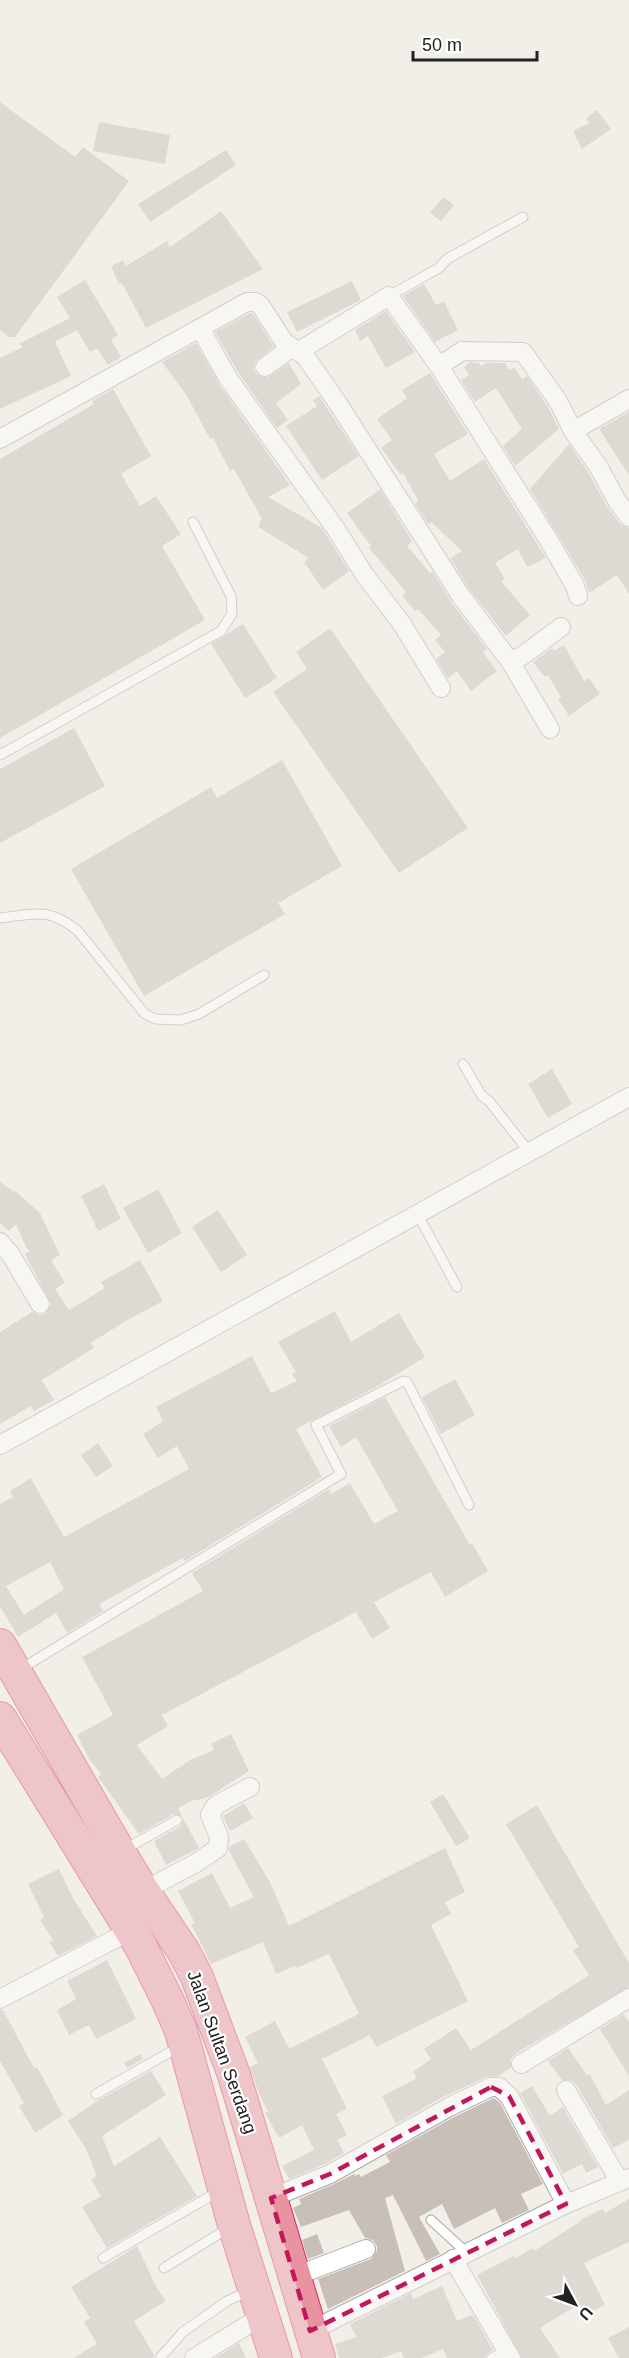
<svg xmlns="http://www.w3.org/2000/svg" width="629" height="2358" viewBox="0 0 629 2358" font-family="Helvetica,sans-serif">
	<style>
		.building { fill: #c7bfb8; fill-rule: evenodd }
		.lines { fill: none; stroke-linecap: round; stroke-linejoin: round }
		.lane-casing { stroke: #a9a9a9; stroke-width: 11 }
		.street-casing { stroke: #a9a9a9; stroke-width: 20 }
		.highway-casing { stroke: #dc2a67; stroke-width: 34 }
		.lane { stroke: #fff; stroke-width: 9 }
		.street { stroke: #fff; stroke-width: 18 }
		.highway { stroke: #e892a2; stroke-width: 32 }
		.marked { fill: none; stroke: #c2185b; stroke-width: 4.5; stroke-dasharray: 12 8; stroke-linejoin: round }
		.labels { text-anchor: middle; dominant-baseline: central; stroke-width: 4.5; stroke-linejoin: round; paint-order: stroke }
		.street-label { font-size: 18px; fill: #222; stroke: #fff }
	</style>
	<rect width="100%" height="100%" fill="#f2efe9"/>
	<path class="building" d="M0 102 75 157 83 147 129 181 15 337H9L0 330Z
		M597 110 611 129 582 149 573 131 589 123 586 118Z
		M99 122 170 135 165 164 93 151Z
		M226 150 236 165 150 222 138 204Z
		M443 197 454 205 441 221 430 213Z
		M221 211 263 269 146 328 122 283 119 284 111 266 123 260 126 266 167 241 170 247Z
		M85 280 118 335 111 340 121 357 108 365 97 348 90 352 77 330 55 342 71 376 0 409V358L23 347 19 344 70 318 57 297Z
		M352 281 361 300 297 332 287 312Z
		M424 284 436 305 444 301 458 330 435 342 403 296Z
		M386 311 415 352 386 368 368 336 360 341 355 330Z
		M250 313 253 314 274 347 255 362 254 369 256 374 267 378 289 363 301 384 276 403 288 420 277 428 238 372 215 332Z
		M196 343 219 384 290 485 268 497 322 528 349 571 323 590 304 562 309 558 258 527 262 519 234 469 230 471 213 438 210 439 187 396 162 362Z
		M470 362 479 363 481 366 487 363H505L509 370 514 367 522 379 527 376 548 407 559 429 515 466 503 446 522 429 496 388 475 402 461 380 469 375 464 367Z
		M430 373 468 434 434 454 450 481 484 459 546 558 527 567 518 549 495 563 505 579 501 581 530 615 506 636 470 590 450 558 462 551 431 522 429 525 415 504 418 500 403 473 401 475 381 448 392 440 377 419 407 398 402 390Z
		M113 389 151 456 121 474 140 506 156 496 181 534 162 546 205 620 0 738V459L94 404 92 401Z
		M319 396 359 456 322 480 286 426 317 406 313 400Z
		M629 412V475L599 429Z
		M569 444 588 472 608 508 620 524 629 528V594L617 575 589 593 585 580 530 489Z
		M380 489 412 541 407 546 430 573 432 571 452 603 487 649 483 652 497 671 471 691 457 671 448 678 436 659 445 652 435 640 441 635 418 609 415 611 402 596 406 592 369 548 371 546 347 513Z
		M243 624 277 678 245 698 211 644Z
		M330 628 468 828 399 873 273 692 307 669 296 652Z
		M564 645 584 681 589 678 600 694 569 716 558 699 561 697 548 675 545 677 533 662 552 648 554 651Z
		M74 728 105 786 0 843V769Z
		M282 760 342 866 278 903 285 914 144 996 71 869 211 787 217 798Z
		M552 1069 572 1104 548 1118 528 1084Z
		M0 1182 14 1192 15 1191 40 1213 60 1255 51 1260 65 1283 55 1289 69 1310 105 1288 101 1282 140 1260 163 1301 124 1322 91 1343 94 1348 42 1380 54 1400 34 1411 31 1406 0 1424V1332L32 1312 40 1315 45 1314 51 1304 25 1254 30 1251 26 1247 16 1224 9 1231 0 1223Z
		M104 1184 121 1219 98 1231 81 1196Z
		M158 1189 182 1233 148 1253 123 1208Z
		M218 1210 247 1255 221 1272 192 1227Z
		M335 1311 351 1342 399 1313 425 1357 378 1386 296 1429 322 1477 185 1561 183 1558 99 1604 103 1611 67 1633 56 1613 18 1637 0 1606V1504L13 1497 10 1491 31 1478 64 1537 189 1469 177 1446 158 1458 143 1434 163 1421 156 1407 252 1356 271 1393 297 1381 292 1374 296 1372 278 1342ZM50 1562 64 1589 24 1615 6 1586Z
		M455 1379 475 1415 441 1434 422 1397Z
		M385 1397 470 1545 472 1543 488 1571 445 1597 431 1572 374 1602 390 1628 372 1639 356 1612 162 1715 168 1726 137 1745 162 1779 190 1760 214 1750 211 1744 231 1734 249 1771 210 1796 196 1801 195 1799 178 1808 182 1816 174 1814 139 1834 98 1777 101 1774 89 1759 77 1735 113 1715 82 1657 203 1591 192 1573 329 1489 331 1494 350 1483 374 1524 398 1511 356 1437 341 1447 329 1426Z
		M98 1443 113 1466 96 1477 81 1455Z
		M443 1794 470 1838 456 1846 430 1802Z
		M244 1803 253 1818 230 1831 223 1816Z
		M537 1805 629 1963V1987L515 2054 511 2059V2068L498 2076 486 2077 443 2097 396 2124 382 2096 417 2078 413 2072 431 2059 424 2049 456 2028 471 2050 589 1975 573 1950 579 1947 506 1824Z
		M183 1818 199 1848 166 1865 154 1841 181 1826Z
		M244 1839 270 1882 289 1926 445 1848 465 1892 445 1902 451 1914 431 1925 468 2001 376 2047 370 2035 322 2059 347 2109 336 2114 347 2135 337 2140 344 2153 325 2164 289 2179 282 2166 314 2150 302 2125 279 2138 265 2113 268 2112 258 2091 250 2067 258 2063 245 2037 275 2021 289 2049 359 2014 329 1954 297 1968 295 1966 276 1974 263 1942 211 1964 191 1924 195 1923 178 1891 212 1873 230 1908 254 1897 229 1851V1847Z
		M59 1869 74 1900 97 1936 58 1956 49 1942 53 1940 40 1920 44 1917 28 1884Z
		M107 1960 136 2019 96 2039 89 2025 69 2035 57 2010 76 1999 67 1981Z
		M0 2010H3L34 2068 37 2067 63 2115 35 2133 19 2106 24 2103 0 2061Z
		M624 2014 629 2022V2076L600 2029Z
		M568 2048 587 2075 590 2074 606 2105 629 2090V2140L613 2148 576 2084 571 2080H562L548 2061Z
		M140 2054 143 2059 127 2068 124 2063Z
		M151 2071 166 2095 102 2136 114 2166 160 2137 197 2196 107 2248 82 2207 101 2196 91 2180 97 2176 85 2147 68 2121 97 2101Z
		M532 2086 550 2116 563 2107 598 2167 586 2173 582 2164 563 2174 520 2093Z
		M494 2098 500 2103 543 2184 521 2194 529 2210 502 2223 495 2208 454 2229 442 2204 419 2217 440 2254 426 2261 393 2195 385 2198 405 2271 328 2309 318 2279 371 2259 377 2251V2246L373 2240 365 2238 349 2210 301 2227 293 2208 301 2204 299 2199 334 2184 354 2174 355 2176 359 2174 361 2177 390 2162 386 2155 454 2117Z
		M629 2199V2242L584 2263 605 2305 582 2317 576 2306 540 2328 560 2358H522L477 2275 514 2256 515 2259 532 2248 534 2251 581 2221 580 2220 603 2209 605 2213Z
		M317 2234 324 2253 308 2259 302 2240Z
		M137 2246 157 2288 166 2301 134 2321 154 2355 153 2358H73L97 2344 84 2322 90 2318 71 2287Z
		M442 2286 457 2321 472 2315 474 2317 493 2350 487 2354 485 2358H447L443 2349 422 2358H404L401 2351 382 2358H339L335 2344 356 2337 350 2324 411 2293 413 2299Z
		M629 2327V2358H619L608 2338Z
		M239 2343 246 2358H215Z"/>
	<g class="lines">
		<defs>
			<path id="lane" d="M389 296 439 268 447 259 523 217
				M0 755 221 631 232 614 231 596 193 522
				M0 918C35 914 49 907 78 931L144 1013 155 1019 181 1020 199 1014 264 975
				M463 1064 482 1096 489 1101 530 1153
				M418 1215 457 1287
				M19 1670 341 1474 316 1425 403 1381 407 1382 469 1505
				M124 1850 177 1820
				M96 2094 179 2047
				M431 2220 467 2253
				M103 2258 221 2190
				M164 2268 230 2227
				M160 2358 183 2332 227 2301 249 2291
				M492 2358 506 2350"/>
			<path id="street" d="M200 328 228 378 336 529 364 574 402 624 441 688
				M299 351 389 296 439 366 548 539 575 586 578 596
				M439 366 462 351 523 352 558 401 573 431 598 466 617 501 629 517
				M265 367 291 348
				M573 431 629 399
				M0 439 247 302H256L261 306 284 342 305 356 339 405 461 596 510 661 550 729
				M510 661 522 656 561 627
				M0 1242 11 1255 40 1304
				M0 1445 629 1097
				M143 1891 196 1863 218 1848 219 1837 210 1815 216 1805 250 1787
				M0 1999 130 1931
				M521 2064 629 1998
				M566 2090 620 2182
				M271 2198 330 2174 449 2107 491 2087H499L509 2096 566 2204
				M453 2259 511 2358
				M293 2277 366 2249
				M310 2331 566 2204 629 2178
				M194 2358 262 2316"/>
			<path id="highway" d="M0 1645 120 1853 143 1891 184 1952 197 1977 234 2075 319 2358
				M0 1718 140 1945 167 1999 181 2031 234 2225 276 2358"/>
		</defs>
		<use href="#lane" class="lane-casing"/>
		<use href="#street" class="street-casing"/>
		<use href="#highway" class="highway-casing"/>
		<use href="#lane" class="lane"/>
		<use href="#street" class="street"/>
		<use href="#highway" class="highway"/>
	</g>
	<path d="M0 0H629V2358H0ZM491 2087 509 2096 566 2204 310 2331 271 2198 330 2174Z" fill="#f2efe9" fill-opacity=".55" fill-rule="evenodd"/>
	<path class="marked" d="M491 2087 509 2096 566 2204 310 2331 271 2198 330 2174Z"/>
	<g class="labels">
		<g class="street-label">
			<text transform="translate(222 2052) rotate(70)">Jalan Sultan Serdang</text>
		</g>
	</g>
	<g transform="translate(575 2304) rotate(131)" stroke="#ffffff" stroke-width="4.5" paint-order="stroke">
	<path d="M0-4.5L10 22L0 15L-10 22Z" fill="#222222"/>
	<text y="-9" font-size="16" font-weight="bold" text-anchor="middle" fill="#222222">U</text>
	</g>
	<path d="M413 51v9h124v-9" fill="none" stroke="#222222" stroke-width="3"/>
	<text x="422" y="51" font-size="18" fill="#222222" stroke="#ffffff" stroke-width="4.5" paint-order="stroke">50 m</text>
</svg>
